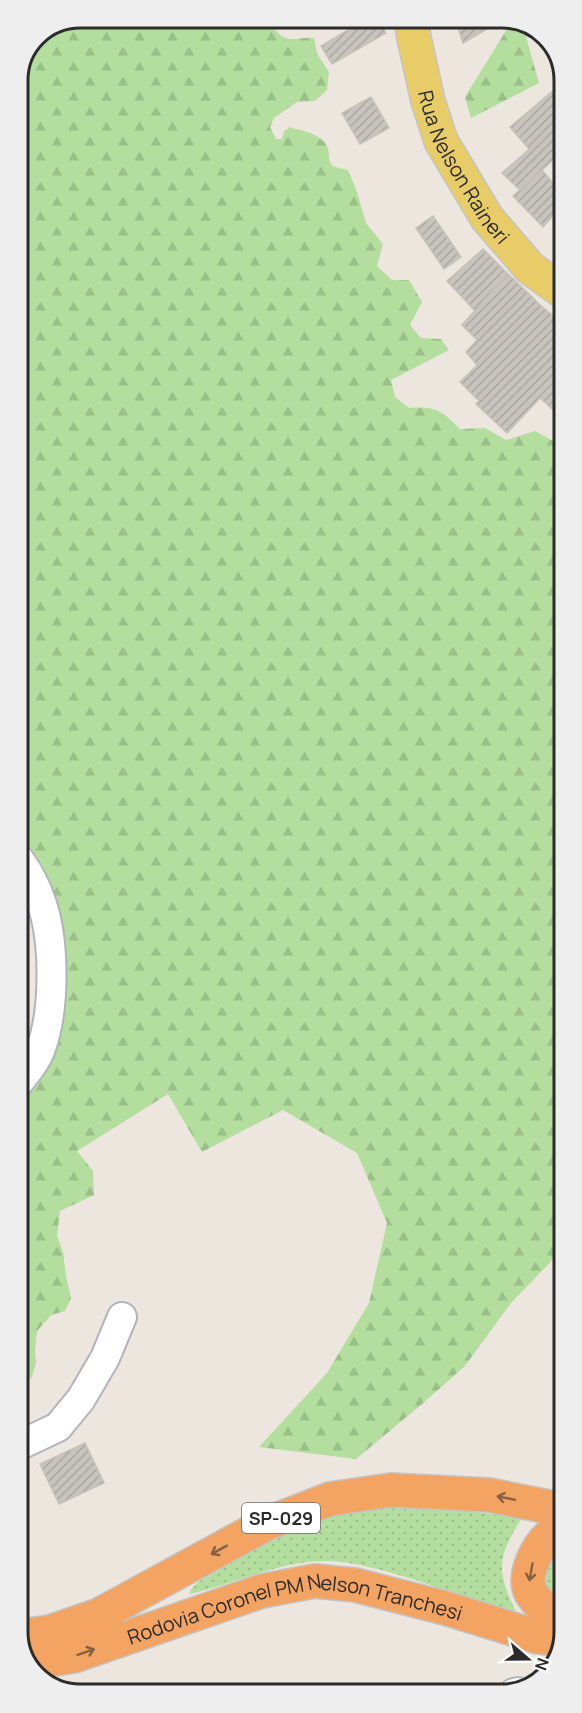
<svg xmlns="http://www.w3.org/2000/svg" width="582" height="1713" viewBox="0 0 582 1713" font-family="Manrope,sans-serif">
	<style>
		.grass { fill: url(#grass-dots) }
		.forest { fill: url(#forest-firs) }
		.building { fill: url(#building-hatch); stroke: #c7c2b8; stroke-width: 1.5 }
		.lines { fill: none; stroke-linecap: round; stroke-linejoin: round }
		.minor-casing { stroke: #b1b4bd; stroke-width: 32 }
		.major-casing { stroke: #c4c4c4; stroke-width: 36 }
		.highway-casing { stroke: #c4c4c4; stroke-width: 36 }
		.minor { stroke: #fff; stroke-width: 28 }
		.major { stroke: #e7cc68; stroke-width: 33 }
		.highway { stroke: #f3a362; stroke-width: 33 }
		.oneway { stroke: #856144 }
		.labels { text-anchor: middle; dominant-baseline: central; stroke-width: 4.5; stroke-linejoin: round; paint-order: stroke }
		.shield { fill: #fff; stroke: #6b6b6b; stroke-width: 1.5 }
		.shield-label { font-size: 18px; font-weight: bold; fill: #2b2b2b }
		.street-label { font-size: 20px; fill: #2b2b2b; stroke: #fff }
		.rim { fill: none; stroke: #2b2b2b; stroke-width: 3 }
	</style>
	<defs>
		<pattern id="grass-dots" width="8" height="8" patternUnits="userSpaceOnUse" patternTransform="scale(1.5)"><rect width="8" height="8" fill="#b3de9e"/><path d="M2 2h.1M6 6h.1" fill="none" stroke="#9abf88" stroke-width="1.8" stroke-linecap="round"/></pattern>
		<pattern id="forest-firs" width="22" height="20" patternUnits="userSpaceOnUse" patternTransform="scale(1.5)"><rect width="22" height="20" fill="#b3de9e"/><path d="M5 1l3.5 6h-7zM16 11l3.5 6h-7z" fill="#9abf88"/></pattern>
		<pattern id="building-hatch" width="6" height="6" patternUnits="userSpaceOnUse" patternTransform="scale(1.5)"><rect width="6" height="6" fill="#c7c3bd"/><path d="M-1 1l2-2M0 6l6-6M5 7l2-2" fill="none" stroke="#aba8a3"/></pattern>
	</defs>
	<rect width="100%" height="100%" fill="#ece6de"/>
	<path class="grass" d="M387 1506 444 1508 522 1518C497 1557 496 1570 516 1612L514 1615C497 1613 479 1603 462 1597 424 1582 369 1563 329 1561 280 1560 236 1584 190 1594L191 1589 198 1582 290 1529 319 1516Z
		M564 1544V1605C558 1600 550 1594 547 1587 540 1569 552 1554 564 1544Z"/>
	<path class="forest" d="M81 18H267C269 24 271 26 276 31 289 45 298 36 314 38L317 54 329 72 327 90 315 101 297 102 274 118 270 127 276 139H282L284 131 290 127C301 131 314 132 322 140 334 150 325 160 333 166 337 168 344 169 348 170L357 192 366 223 383 244 377 266 392 280H409L422 302 410 325 421 338 441 339 449 350 391 380 395 397 409 408C434 406 442 410 460 429L485 428 506 440 535 431 562 446 559 473 563 495V1249L511 1303 465 1366 421 1405 356 1459 259 1447 327 1373 369 1303 387 1223 357 1153 283 1110 202 1152 168 1094 77 1151 93 1171 94 1195 60 1211 57 1236 63 1252 66 1276 71 1298 65 1311 51 1315 37 1331 35 1351 36 1363 32 1377 20 1385V1251L22 1234 20 1232 19 1102 37 1086 52 1054 62 1026 66 995 67 964 63 929 56 897 42 865 19 831 18 77 37 36Z
		M512 21 526 27 525 33 539 83 471 118 465 97Z"/>
	<path class="building" d="M368 18H378L386 33 332 64 321 46Z
		M461 18H505L463 43 456 21Z
		M562 83V121L529 149 510 127Z
		M371 97 389 128 360 144 342 113Z
		M562 121V152L520 190 502 173Z
		M542 170 562 194V206L543 227 513 196Z
		M433 216 461 257 444 269 416 228Z
		M483 249 508 274 475 311 447 281Z
		M508 274 524 289 477 340 462 325Z
		M524 289 539 304 477 365 466 352Z
		M539 304 557 319 479 401 460 382Z
		M557 319 562 324V375L507 433 476 404Z
		M562 375V400L553 410 540 398Z
		M85 1443 104 1483 59 1504 40 1464Z"/>
	<g class="lines">
		<defs>
			<path id="minor" d="M19 859C29 873 37 888 42 904 55 944 55 1012 40 1051 35 1063 27 1072 19 1082
				M20 1445 58 1427 81 1399 105 1358 122 1317
				M514 1693 518 1692"/>
			<g id="major">
				<path id="s1" d="M411 18 414 38 428 101 441 141 487 218 530 268 562 291"/>
			</g>
			<g id="highway">
				<path d="M564 1527C560 1529 555 1531 552 1534 537 1545 522 1576 531 1593 539 1606 551 1614 564 1620"/>
				<path d="M20 1636 50 1632 99 1615 266 1524 330 1499 391 1490 489 1495 564 1510"/>
				<path id="s2" d="M29 1663 74 1656 262 1591 315 1581 355 1585 445 1608 538 1637 561 1640"/>
			</g>
		</defs>
		<use href="#minor" class="minor-casing"/>
		<use href="#major" class="major-casing"/>
		<use href="#highway" class="highway-casing"/>
		<use href="#minor" class="minor"/>
		<use href="#major" class="major"/>
		<use href="#highway" class="highway"/>
	</g>
	<defs><path id="oneway-shaft" d="M-6 0H5M1.5-3L5.5 0L1.5 3" fill="none" stroke-width="1.6" stroke-linecap="round" stroke-linejoin="round" transform="scale(1.5)"/></defs>
	<g class="oneway">
		<use href="#oneway-shaft" transform="translate(506 1498) rotate(-169)"/>
		<use href="#oneway-shaft" transform="translate(219 1550) rotate(151)"/>
		<use href="#oneway-shaft" transform="translate(531 1572) rotate(100)"/>
		<use href="#oneway-shaft" transform="translate(86 1652) rotate(-19)"/>
	</g>
	<g class="labels">
		<rect class="shield" x="242" y="1503" width="78" height="30" rx="4.5"/>
		<g class="shield-label">
			<text x="281" y="1518">SP-029</text>
		</g>
		<g class="street-label">
			<text stroke="none"><textPath href="#s1" startOffset="160">Rua Nelson Raineri</textPath></text>
			<text stroke="none"><textPath href="#s2" startOffset="276">Rodovia Coronel PM Nelson Tranchesi</textPath></text>
		</g>
	</g>
	<path d="M0 0H582V1713H0ZM80 28H502A52 52 0 0 1 554 80V1632A52 52 0 0 1 502 1684H80A52 52 0 0 1 28 1632V80A52 52 0 0 1 80 28Z" fill="#eee" fill-rule="evenodd"/>
	<path class="rim" d="M80 28H502A52 52 0 0 1 554 80V1632A52 52 0 0 1 502 1684H80A52 52 0 0 1 28 1632V80A52 52 0 0 1 80 28Z"/>
	<g transform="translate(528 1659) rotate(110)" stroke="#ffffff" stroke-width="4.5" paint-order="stroke">
	<path d="M0-4.5L10 22L0 15L-10 22Z" fill="#2b2b2b"/>
	<text y="-9" font-size="16" font-weight="bold" text-anchor="middle" fill="#2b2b2b">N</text>
	</g>
</svg>
